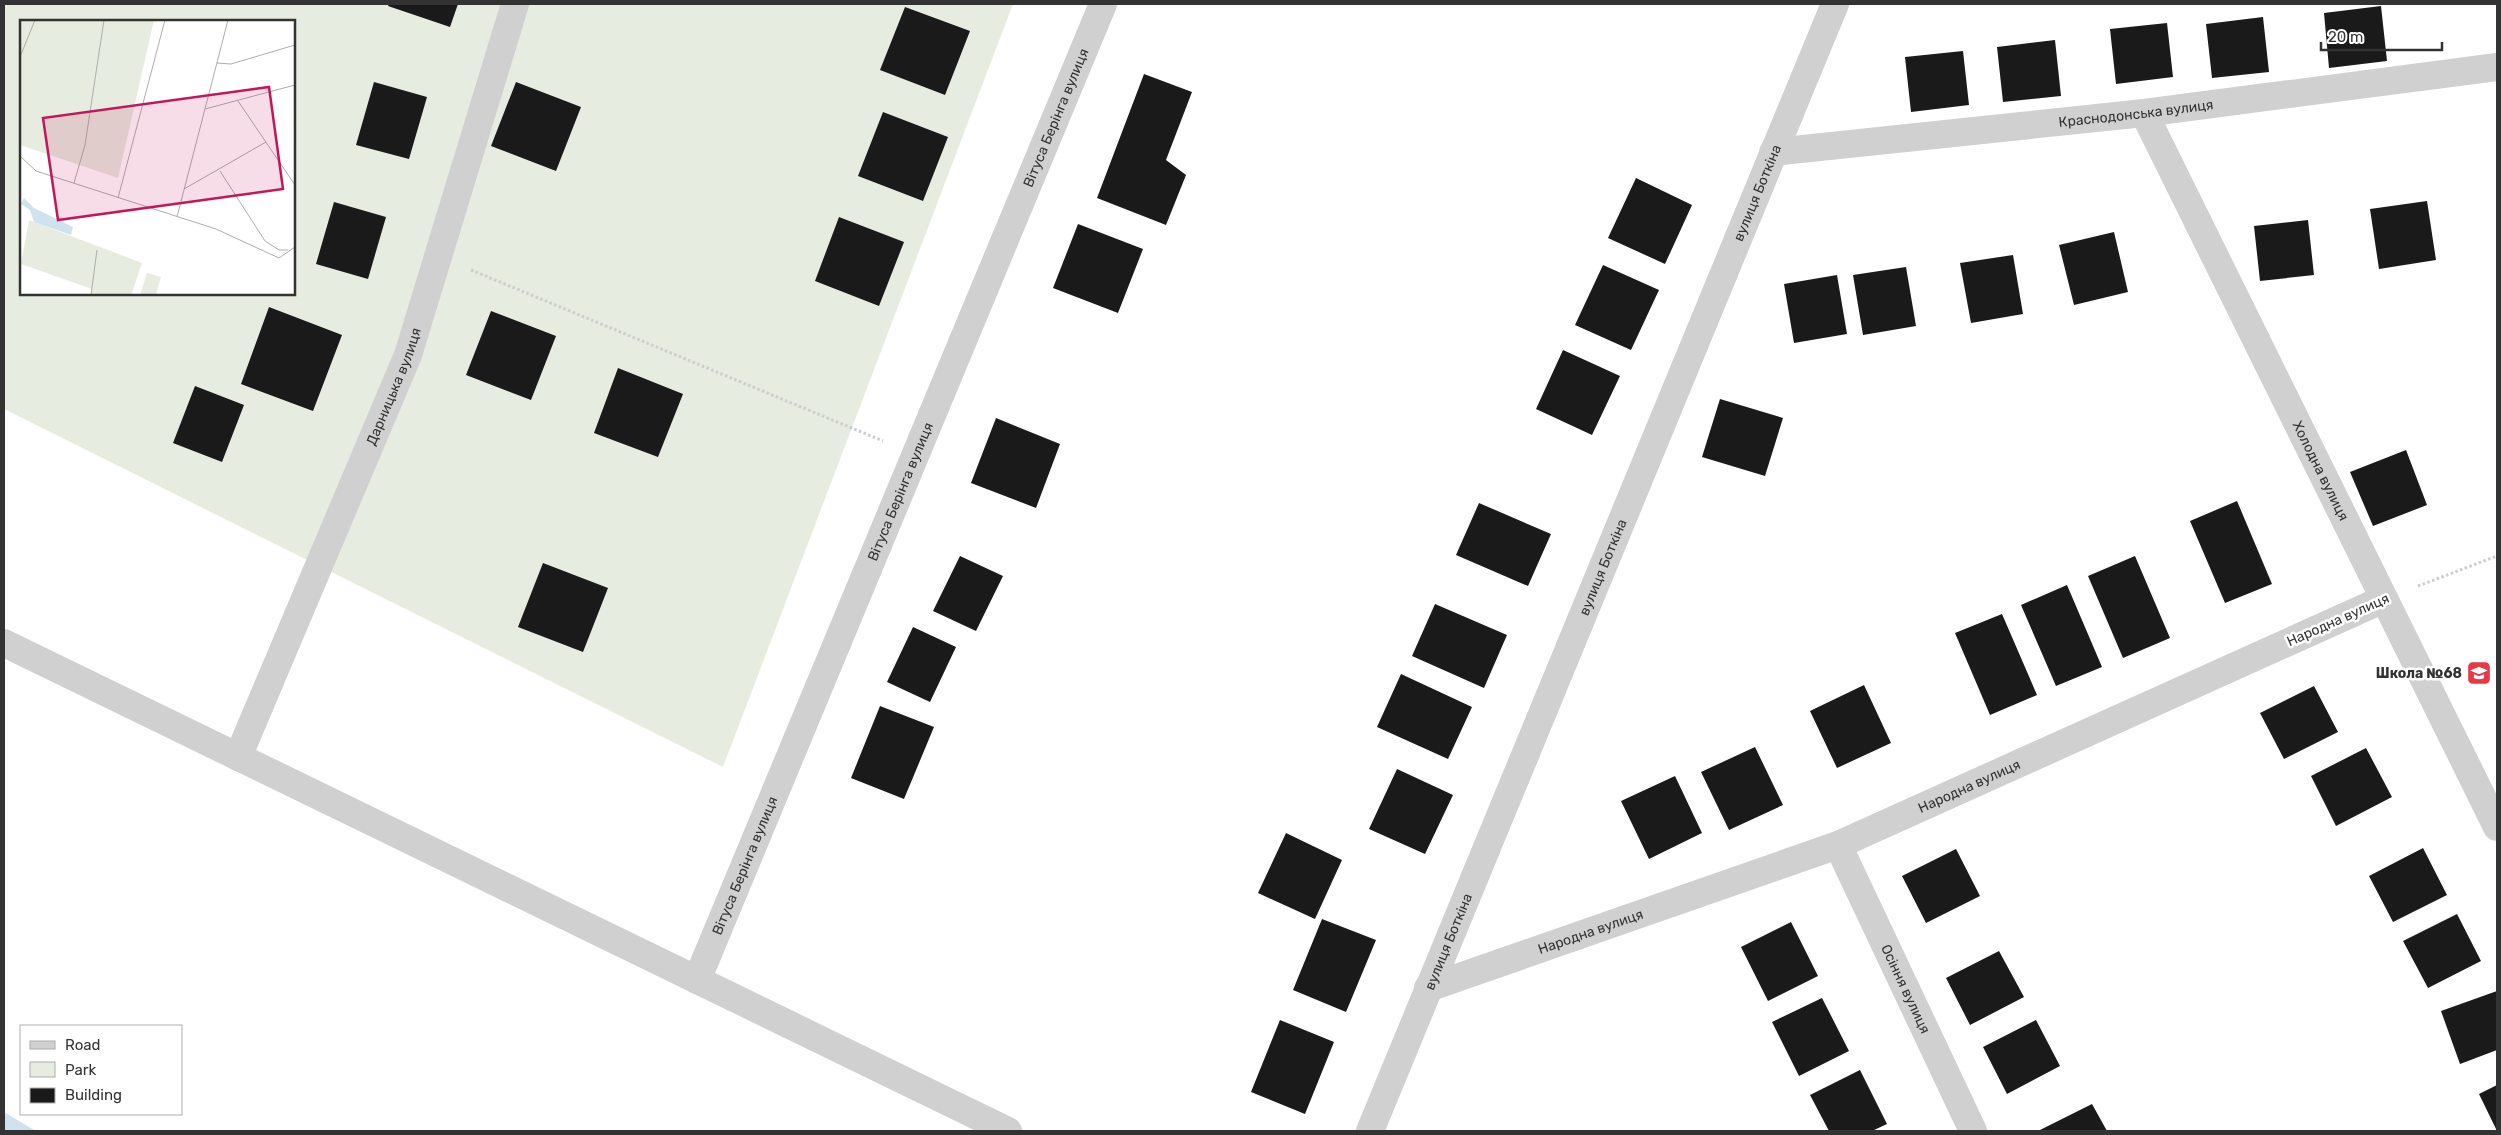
<svg xmlns="http://www.w3.org/2000/svg" width="2501" height="1135" viewBox="0 0 2501 1135" font-family="Rubik,sans-serif">
	<style>
		.green { fill: #e6ecdf; fill-rule: evenodd }
		.water { fill: #cfe2ee }
		.building { fill: #1a1a1a }
		.lines { fill: none; stroke-linecap: round; stroke-linejoin: round }
		.path { stroke: #cdcdcd; stroke-width: 3; stroke-dasharray: 2.5 2.5; stroke-linecap: butt }
		.street { stroke: #d0d0d0; stroke-width: 28 }
		.labels { text-anchor: middle; dominant-baseline: central; stroke-width: 5; stroke-linejoin: round; paint-order: stroke }
		.street-label { font-size: 14px; fill: #333; stroke: #fff }
		.poi-label { font-size: 14px; font-weight: bold; fill: #333; stroke: #fff; text-anchor: end }
		.inset-road { fill: none; stroke: #adadad; stroke-width: 1 }
		.view { fill: #c2185b; fill-opacity: 0.15; stroke: #c2185b; stroke-width: 2.5 }
		.inset-edge { fill: none; stroke: #333; stroke-width: 2.5 }
	</style>
	<rect width="100%" height="100%" fill="#fff"/>
	<path class="green" d="M4 4H1013L723 767 4 409ZM21 21H294V294H21Z"/>
	<path class="water" d="M4 1112 34 1130 36 1131H4Z"/>
	<path class="building" d="M389 4H458L450 27 388 6Z
		M2381 6 2387 61 2329 68 2324 13Z
		M905 7 970 31 945 95 880 70Z
		M2263 17 2269 72 2212 78 2206 24Z
		M2167 23 2173 77 2116 84 2110 29Z
		M2055 40 2061 96 2003 102 1997 47Z
		M1963 51 1969 105 1911 112 1905 57Z
		M1144 74 1192 92 1166 160 1186 175 1166 225 1097 198Z
		M374 82 427 97 409 159 356 145Z
		M516 82 581 107 556 171 491 146Z
		M883 112 948 137 923 201 858 176Z
		M1636 178 1692 205 1665 264 1608 238Z
		M2427 201 2436 260 2379 269 2370 209Z
		M334 202 386 217 368 279 316 264Z
		M839 217 904 242 879 306 815 281Z
		M2308 220 2314 275 2260 281 2254 226Z
		M1078 224 1143 249 1118 313 1053 288Z
		M2114 232 2128 292 2074 305 2059 245Z
		M2013 255 2023 314 1971 323 1960 263Z
		M1603 265 1659 290 1631 350 1575 325Z
		M1906 267 1916 326 1863 335 1853 275Z
		M1837 275 1847 334 1794 343 1784 284Z
		M269 307 342 335 313 411 241 384Z
		M491 311 556 336 531 400 466 375Z
		M1563 350 1620 376 1592 435 1536 409Z
		M618 368 683 394 658 457 594 433Z
		M195 386 244 405 222 462 173 443Z
		M1720 399 1783 418 1765 476 1702 457Z
		M996 418 1060 444 1036 508 971 483Z
		M2406 450 2427 505 2373 526 2350 472Z
		M2237 501 2272 584 2225 603 2190 521Z
		M1479 503 1551 534 1528 586 1456 555Z
		M960 556 1003 576 976 631 933 611Z
		M2135 556 2170 638 2123 658 2088 576Z
		M543 563 608 588 583 652 518 627Z
		M2067 585 2102 667 2056 686 2021 605Z
		M1435 604 1507 635 1484 688 1412 656Z
		M2002 614 2037 695 1990 715 1955 633Z
		M913 627 956 647 930 702 887 682Z
		M1401 674 1472 707 1448 759 1377 727Z
		M1864 685 1891 743 1837 768 1810 711Z
		M2314 686 2338 732 2284 759 2260 713Z
		M880 706 934 727 904 799 851 778Z
		M1755 747 1783 805 1729 830 1701 772Z
		M2366 748 2392 797 2336 826 2311 776Z
		M1397 769 1453 795 1425 854 1369 829Z
		M1675 776 1702 833 1649 859 1621 801Z
		M1286 833 1342 860 1315 919 1258 893Z
		M2423 848 2447 895 2393 922 2369 876Z
		M1956 849 1980 896 1926 923 1902 876Z
		M2457 914 2481 961 2428 988 2403 941Z
		M1322 919 1376 940 1346 1012 1293 990Z
		M1791 922 1818 976 1768 1001 1741 947Z
		M1999 951 2024 997 1970 1025 1946 978Z
		M2497 991V1050L2460 1064 2441 1011Z
		M1822 998 1849 1051 1799 1076 1772 1022Z
		M1280 1020 1334 1042 1305 1114 1251 1092Z
		M2036 1020 2060 1066 2007 1094 1983 1047Z
		M1860 1070 1887 1124 1872 1131H1829L1810 1095Z
		M2497 1085V1131L2479 1094Z
		M2092 1104 2107 1131H2038Z"/>
	<g class="lines">
		<path class="path" d="M471 270 883 441
			M2418 586 2497 556"/>
		<g class="street">
			<path id="s1" d="M2144 113 2497 827"/>
			<path id="s2" d="M1773 152 2144 113 2497 67"/>
			<path d="M4 643 1008 1131"/>
			<path id="s3" d="M238 757 408 355 515 4"/>
			<path id="s4" d="M1838 845 1973 1131"/>
			<path id="s5" d="M697 980 1103 4"/>
			<path id="s6" d="M1428 988 1838 845 2384 599"/>
			<path id="s7" d="M1370 1131 1835 4"/>
		</g>
	</g>
	<defs>
		<symbol id="school-square" viewBox="-11 -11 22 22"><rect x="-9" y="-9" width="18" height="18" rx="4" fill="#e63946" stroke="#fff"/><path d="M0-5L7-2L0 1L-7-2ZM-4 1L0 2.5L4 1V4Q0 6-4 4Z" fill="#fff"/></symbol>
	</defs>
	<g fill-rule="evenodd">
		<use href="#school-square" x="2465" y="659" width="28" height="28"/>
	</g>
	<g class="labels">
		<g class="street-label">
			<text stroke="none"><textPath href="#s2" startOffset="365">Краснодонська вулиця</textPath></text>
			<text stroke="none"><textPath href="#s5" startOffset="934">Вітуса Берінга вулиця</textPath></text>
			<text stroke="none"><textPath href="#s7" startOffset="1015">вулиця Боткіна</textPath></text>
			<text stroke="none"><textPath href="#s3" startOffset="402">Дарницька вулиця</textPath></text>
			<text stroke="none"><textPath href="#s1" startOffset="399">Холодна вулиця</textPath></text>
			<text stroke="none"><textPath href="#s5" startOffset="529">Вітуса Берінга вулиця</textPath></text>
			<text stroke="none"><textPath href="#s7" startOffset="610">вулиця Боткіна</textPath></text>
			<text transform="translate(2338 620) rotate(-24)">Народна вулиця</text>
			<text stroke="none"><textPath href="#s6" startOffset="578">Народна вулиця</textPath></text>
			<text stroke="none"><textPath href="#s5" startOffset="124">Вітуса Берінга вулиця</textPath></text>
			<text stroke="none"><textPath href="#s6" startOffset="172">Народна вулиця</textPath></text>
			<text stroke="none"><textPath href="#s7" startOffset="205">вулиця Боткіна</textPath></text>
			<text stroke="none"><textPath href="#s4" startOffset="159">Осіння вулиця</textPath></text>
		</g>
		<g class="poi-label">
			<text x="2462" y="673">Школа №68</text>
		</g>
	</g>
	<g transform="translate(20 20)">
		<rect width="275" height="275" fill="#fff"/>
		<path d="M0 0H134L98 158 0 125ZM9 200 122 243 111 275H71L72 269 1 244ZM127 253 141 257 136 275H120Z" fill="#e6ecdf"/>
		<path d="M4 178 14 188 53 207 51 215 14 202 10 190 1 184Z" fill="#cfe2ee"/>
		<path class="inset-road" d="M0 37 15 0M197 43 211 44 275 25M218 81 275 165M185 89 275 65M0 136 16 151 196 209 259 238 275 227M200 151 245 221 259 230H268M54 163 65 125 84 0M164 169 246 122M98 178 145 0M157 197 208 0M71 275 77 230"/>
		<path class="view" d="M249 67 263 169 38 200 23 98Z"/>
		<rect width="275" height="275" class="inset-edge"/>
	</g>
	<rect width="2501" height="1135" fill="none" stroke="#333333" stroke-width="10"/>
	<rect x="20" y="1025" width="162" height="90" fill="#ffffff" stroke="#adadad"/>
	<rect x="30" y="1041" width="25" height="8" fill="#d0d0d0" stroke="#adadad"/>
	<text x="65" y="1050" font-size="15" fill="#333333">Road</text>
	<rect x="30" y="1062" width="25" height="15" fill="#e6ecdf" stroke="#adadad"/>
	<text x="65" y="1075" font-size="15" fill="#333333">Park</text>
	<rect x="30" y="1088" width="25" height="15" fill="#1a1a1a" stroke="#adadad"/>
	<text x="65" y="1100" font-size="15" fill="#333333">Building</text>
	<path d="M2321 42v8h121v-8" fill="none" stroke="#333333" stroke-width="2.5"/>
	<text x="2328" y="42" font-size="15" fill="#333333" stroke="#ffffff" stroke-width="4" paint-order="stroke">20 m</text>
</svg>
